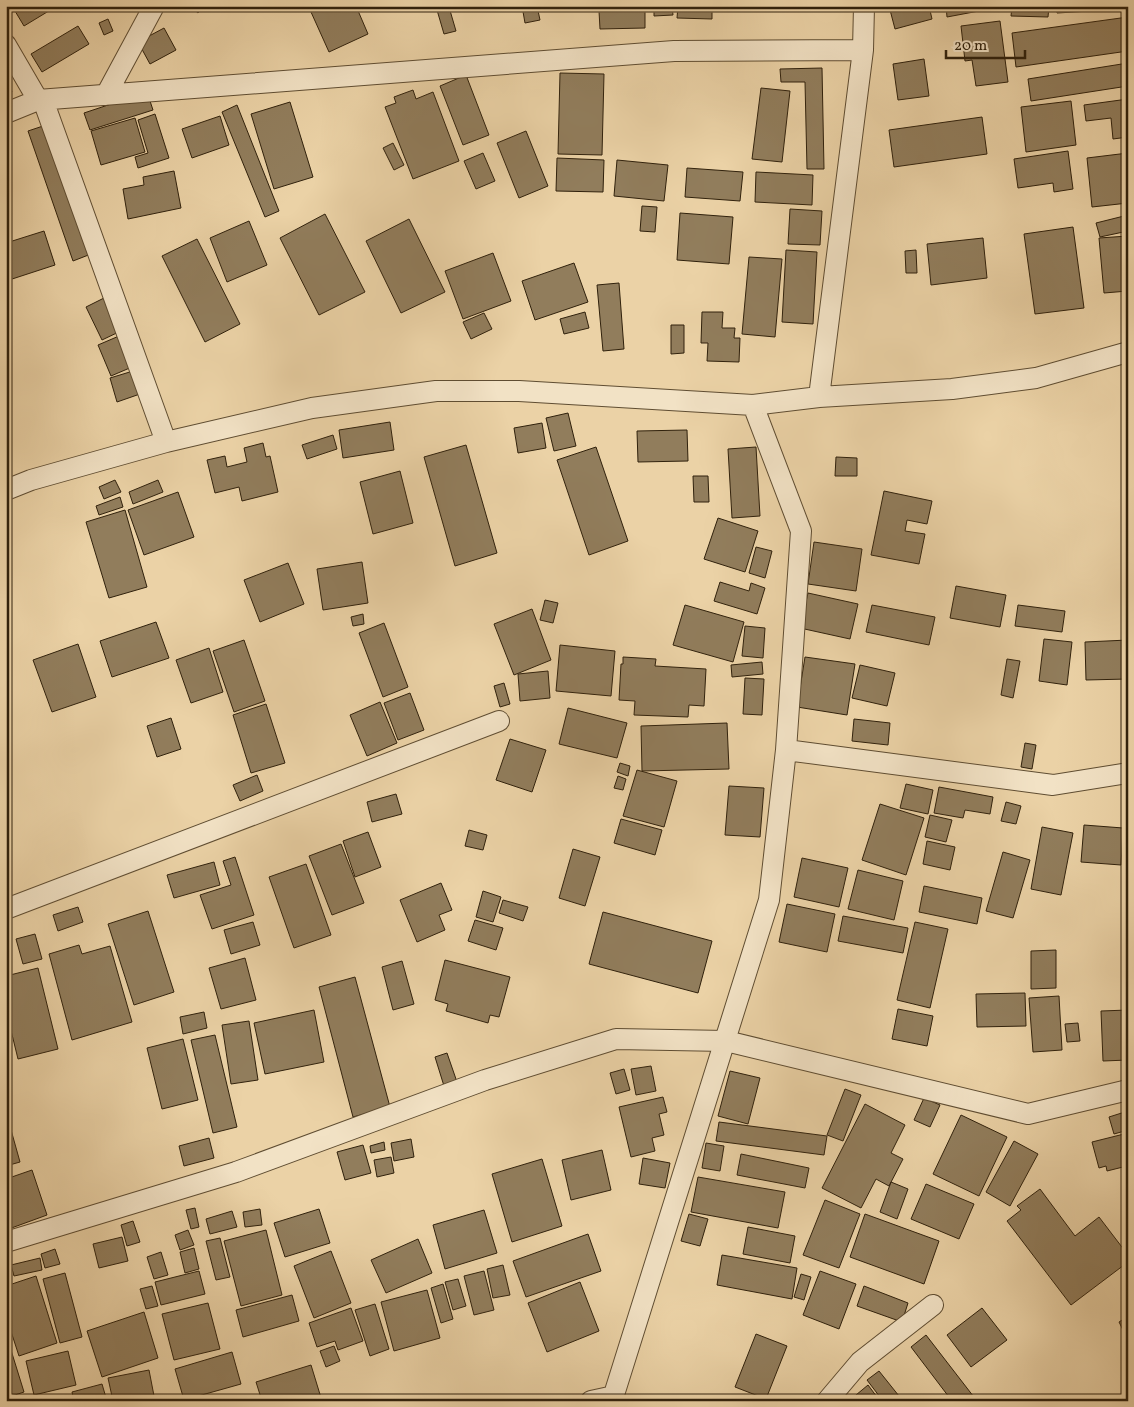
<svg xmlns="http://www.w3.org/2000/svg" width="1134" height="1407" viewBox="0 0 1134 1407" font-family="Vollkorn,serif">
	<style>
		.building { fill: #917d5c; stroke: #30210c }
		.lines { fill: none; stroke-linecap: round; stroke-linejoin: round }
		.street-casing { stroke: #5f4d32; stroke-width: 22 }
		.street { stroke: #f2e2c5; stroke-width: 20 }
	</style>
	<rect width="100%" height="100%" fill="#ebd2a6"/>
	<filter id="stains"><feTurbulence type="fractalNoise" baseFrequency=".004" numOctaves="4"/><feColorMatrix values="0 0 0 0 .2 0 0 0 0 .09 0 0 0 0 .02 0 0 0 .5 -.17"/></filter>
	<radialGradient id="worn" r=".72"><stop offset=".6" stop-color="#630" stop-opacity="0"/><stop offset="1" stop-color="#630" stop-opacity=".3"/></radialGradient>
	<path class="building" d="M12 6H57L24 26Z
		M190 6H204L198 13Z
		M323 6H356L368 34 329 52 311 12Z
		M522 6H537L540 20 525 23Z
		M565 6H591V10L565 11Z
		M654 6H672L673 15 654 16Z
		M678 6H712V19L677 18Z
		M889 6H929L932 19 895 29Z
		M946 6H978L979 11 947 17Z
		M1012 6H1049L1048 17 1011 16Z
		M1057 6H1122L1123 9 1057 13Z
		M449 7 456 31 444 34 437 10Z
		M645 10V28L600 29 599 11Z
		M1128 17V51L1016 67 1012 33Z
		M108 19 113 31 104 35 99 23Z
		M1000 21 1008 82 976 86 972 60 965 61 961 26Z
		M78 26 89 44 42 72 31 54Z
		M164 28 176 50 150 64 138 42Z
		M924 59 929 96 898 100 893 64Z
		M1128 63V86L1031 101 1028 79Z
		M822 68 824 169H807L805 82H781L780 69Z
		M560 73 604 74 602 155 558 154Z
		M466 75 489 135 463 145 440 86Z
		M6 80 12 92 6 95Z
		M761 88 790 91 782 162 752 159Z
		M413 90 416 99 433 92 459 161 413 179 385 107 396 103 394 97Z
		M147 92 153 110 90 130 84 113Z
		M1128 99V137L1113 139 1111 118 1086 121 1084 105Z
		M1071 101 1076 145 1026 152 1021 107Z
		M290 102 313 177 274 189 251 114Z
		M237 105 279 211 265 217 222 112Z
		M155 114 169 158 138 168 135 157 148 153 138 120Z
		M220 116 229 145 192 158 182 129Z
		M982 117 987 154 894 167 889 130Z
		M135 118 145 152 101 165 91 131Z
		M46 125 91 254 73 261 28 131Z
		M526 131 548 186 519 198 497 143Z
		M393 143 404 165 394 170 383 148Z
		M1068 151 1073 189 1054 192 1053 183 1018 188 1014 159Z
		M483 153 495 181 476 189 464 161Z
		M1128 153V203L1092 207 1087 158Z
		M557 158 604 160 603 192 556 191Z
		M617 160 668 165 664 201 614 196Z
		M687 168 743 172 740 201 685 197Z
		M174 171 181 208 128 219 123 189 144 185 143 177Z
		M756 172 813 175 812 205 755 202Z
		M642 206 657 207 655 232 640 231Z
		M790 209 822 211 820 245 788 244Z
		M680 213 733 217 729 264 677 260Z
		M325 214 365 292 319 315 280 238Z
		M1128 215V231L1100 237 1096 223Z
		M409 219 445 292 401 313 366 241Z
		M249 221 267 265 227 282 210 238Z
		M1073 227 1084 308 1035 314 1024 234Z
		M44 231 55 265 6 281V243Z
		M1128 236V291L1104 293 1099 238Z
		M983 238 987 278 931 285 927 244Z
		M197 239 240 324 205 342 162 256Z
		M786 250 817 252 813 324 782 322Z
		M916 250 917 273H906L905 251Z
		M493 253 511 301 463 319 445 271Z
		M749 257 782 259 775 337 742 334Z
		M574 263 588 302 535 320 522 281Z
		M619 283 624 349 603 351 597 285Z
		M108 296 125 329 102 340 86 307Z
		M585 312 589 328 564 334 560 319Z
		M702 312H723L722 328H735L734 338H740L739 362 707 361 708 343H701Z
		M484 313 492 329 471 339 463 322Z
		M671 325H684V353L671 354Z
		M119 336 132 367 111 376 98 345Z
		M133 371 140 394 117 402 110 378Z
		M568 413 576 446 554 451 546 418Z
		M390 422 394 450 343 458 339 430Z
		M542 423 546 448 518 453 514 428Z
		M687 430 688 461 638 462 637 431Z
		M333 435 337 449 307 459 302 445Z
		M263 443 266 457 270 456 278 492 242 501 239 487 215 493 207 460 225 456 227 467 247 462 244 448Z
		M466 445 497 553 455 566 424 457Z
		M596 447 628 541 589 555 557 460Z
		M756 447 760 516 732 518 728 449Z
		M836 457 857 458V476H835Z
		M400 471 413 523 373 534 360 482Z
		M693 476H708L709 502H694Z
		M115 480 121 492 104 499 99 487Z
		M158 480 163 492 133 504 129 492Z
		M884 491 932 501 927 524 907 520 905 531 925 534 919 564 871 555Z
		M178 492 194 537 144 555 128 510Z
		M120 497 123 507 99 515 96 506Z
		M125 510 147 587 109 598 86 522Z
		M718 518 758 531 745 572 704 559Z
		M814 542 862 549 856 591 808 584Z
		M756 547 772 551 765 578 749 573Z
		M362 562 368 603 323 610 317 569Z
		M288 563 304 604 260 622 244 580Z
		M720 582 749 591 751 583 765 588 757 614 714 601Z
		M956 586 1006 595 1000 627 950 618Z
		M808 593 858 604 850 639 800 628Z
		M545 600 558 603 553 623 540 620Z
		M685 605 744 622 733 662 673 645Z
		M872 605 935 617 929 645 866 632Z
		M1018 605 1065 611 1062 632 1015 626Z
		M532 609 551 660 514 675 494 624Z
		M363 614 364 624 353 626 351 617Z
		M156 622 169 658 112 677 100 641Z
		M384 623 408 687 383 697 359 633Z
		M745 626 765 628 763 658 742 656Z
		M1044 639 1072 642 1067 685 1039 681Z
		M244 640 265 701 234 712 213 651Z
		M1128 640V679L1086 680 1085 642Z
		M78 644 96 697 52 712 33 660Z
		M560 645 615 651 611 696 556 691Z
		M209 648 223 692 191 703 176 660Z
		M623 657 656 659 655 666 706 669 704 706 689 705 688 717 634 715 635 701 619 700 621 664H623Z
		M805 657 855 664 847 715 797 707Z
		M1007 659 1020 661 1013 698 1001 695Z
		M762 662 763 674 732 677 731 665Z
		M860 665 895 673 887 706 852 698Z
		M548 671 550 698 520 701 518 674Z
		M745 678 764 679 762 715 743 714Z
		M504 683 510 704 500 707 494 686Z
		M410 693 424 730 398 740 384 703Z
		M380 702 397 743 367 756 350 715Z
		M266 704 285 763 251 773 233 715Z
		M568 708 627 723 617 758 559 744Z
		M171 718 181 749 157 757 147 726Z
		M854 719 890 723 888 745 852 741Z
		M727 723 729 769 642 771 641 726Z
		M510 739 546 750 532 792 496 780Z
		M1025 743 1036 745 1032 769 1021 767Z
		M620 763 630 766 628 776 617 772Z
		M637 770 677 781 664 827 623 816Z
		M257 775 263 791 240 801 233 785Z
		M618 776 626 779 623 790 614 788Z
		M906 784 933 790 928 814 900 808Z
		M729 786 764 788 760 837 725 835Z
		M939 787 993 797 990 814 965 810 963 818 934 813Z
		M396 794 402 814 372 822 367 802Z
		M1006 802 1021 806 1016 824 1001 821Z
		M880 804 924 818 906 875 862 860Z
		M930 815 952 820 946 842 925 837Z
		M621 819 662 830 655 855 614 843Z
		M1084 825 1123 828 1121 865 1081 862Z
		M1042 827 1073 833 1061 895 1031 889Z
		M469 830 487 835 483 850 465 846Z
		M368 832 381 867 355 877 343 841Z
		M927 841 955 847 950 870 923 864Z
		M341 844 364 903 332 915 309 856Z
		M573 849 600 857 585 906 559 898Z
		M1003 852 1030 860 1013 918 986 911Z
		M235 857 254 915 212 929 200 895 231 885 223 861Z
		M802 858 848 868 839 907 794 897Z
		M214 862 220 885 174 898 167 875Z
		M306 864 331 935 294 948 269 877Z
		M858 870 903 881 894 920 848 909Z
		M441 883 452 910 439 915 445 930 417 942 400 900Z
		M924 886 982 898 977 924 919 912Z
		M483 891 501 897 493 922 476 917Z
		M503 900 528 907 523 921 499 913Z
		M787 904 835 914 827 952 779 942Z
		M78 907 83 922 58 931 53 915Z
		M148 911 174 992 134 1005 108 924Z
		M603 912 712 941 698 993 589 964Z
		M843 916 908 928 903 953 838 941Z
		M475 920 503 928 496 950 468 941Z
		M253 922 260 945 231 954 224 930Z
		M915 922 948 929 930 1008 897 1000Z
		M35 934 42 959 23 964 16 939Z
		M79 945 82 954 110 946 132 1022 72 1040 49 954Z
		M1056 950V988L1031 989V951Z
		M245 958 256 1000 221 1009 209 968Z
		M445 960 510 977 499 1017 490 1015 488 1023 446 1011 448 1004 435 1000Z
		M402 961 414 1004 393 1010 382 967Z
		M38 968 58 1049 18 1059 6 1010V976Z
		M355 977 390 1107 353 1117 319 987Z
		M1025 993 1026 1026 977 1027 976 994Z
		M1059 996 1062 1050 1033 1052 1029 998Z
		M898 1009 933 1016 927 1046 892 1039Z
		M314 1010 324 1062 265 1074 254 1023Z
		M1128 1010V1060L1103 1061 1101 1011Z
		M204 1012 207 1028 183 1034 180 1017Z
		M249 1021 258 1080 231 1084 222 1025Z
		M1078 1023 1080 1041 1067 1042 1065 1024Z
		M215 1035 237 1127 213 1133 191 1040Z
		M183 1039 198 1100 162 1109 147 1048Z
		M447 1053 457 1082 444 1086 435 1057Z
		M651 1066 656 1091 636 1095 631 1069Z
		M624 1069 630 1090 616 1094 610 1073Z
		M730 1071 760 1078 748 1124 718 1116Z
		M845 1089 861 1095 843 1141 827 1135Z
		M663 1097 667 1112 659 1114 664 1135 652 1138 655 1151 631 1157 619 1107Z
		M924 1098 940 1105 930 1127 914 1120Z
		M865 1104 905 1125 891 1153 903 1159 889 1186 876 1179 861 1208 822 1188Z
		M1128 1111V1130L1114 1134 1109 1117Z
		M6 1112 20 1162 6 1166Z
		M961 1115 1007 1137 979 1196 933 1174Z
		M719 1122 827 1136 824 1155 716 1141Z
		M1128 1133V1174L1125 1175 1123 1167 1107 1171 1106 1166 1099 1168 1092 1142Z
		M209 1138 214 1158 184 1166 179 1146Z
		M411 1139 414 1157 394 1161 391 1143Z
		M1014 1141 1038 1154 1010 1206 986 1192Z
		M384 1142 385 1150 371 1153 370 1146Z
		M706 1143 724 1146 720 1171 702 1168Z
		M363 1145 371 1173 345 1180 337 1152Z
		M602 1150 611 1190 571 1200 562 1160Z
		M741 1154 809 1168 805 1188 737 1175Z
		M391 1157 394 1173 377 1177 374 1160Z
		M643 1158 670 1163 665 1188 639 1184Z
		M542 1159 562 1226 512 1242 492 1174Z
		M32 1170 47 1215 6 1230V1179Z
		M698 1177 785 1192 778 1228 691 1212Z
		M891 1182 908 1189 897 1219 880 1212Z
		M926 1184 974 1204 959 1239 911 1219Z
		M1040 1189 1075 1236 1099 1217 1128 1255V1262L1071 1305 1007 1221 1021 1210 1017 1206Z
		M825 1200 860 1214 839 1268 803 1255Z
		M195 1208 199 1227 191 1229 186 1210Z
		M260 1209 262 1225 245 1227 243 1212Z
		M319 1209 330 1243 285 1257 274 1223Z
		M484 1210 497 1253 445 1269 433 1225Z
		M232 1211 237 1227 210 1234 206 1219Z
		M689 1214 708 1219 700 1246 681 1241Z
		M865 1214 939 1241 924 1284 850 1257Z
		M133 1221 140 1242 127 1246 121 1225Z
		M748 1227 795 1236 790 1263 743 1254Z
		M188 1230 194 1245 180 1250 175 1235Z
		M266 1230 282 1295 241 1306 224 1241Z
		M588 1234 601 1271 526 1297 513 1261Z
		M122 1237 128 1261 99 1268 93 1244Z
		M220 1238 230 1277 216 1280 206 1241Z
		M418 1239 432 1273 386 1293 371 1260Z
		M194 1248 199 1269 185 1273 180 1252Z
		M55 1249 60 1264 45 1268 41 1254Z
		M331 1251 351 1303 314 1318 294 1266Z
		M161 1252 168 1275 154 1279 147 1257Z
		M722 1255 797 1268 792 1299 717 1285Z
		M40 1258 42 1270 14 1276 11 1265Z
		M503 1265 510 1295 493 1298 487 1269Z
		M199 1271 205 1294 161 1305 155 1282Z
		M484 1271 494 1310 474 1315 464 1276Z
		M820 1271 856 1284 839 1329 803 1315Z
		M65 1273 82 1337 60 1343 43 1279Z
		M801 1274 811 1277 804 1300 794 1297Z
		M36 1276 57 1343 19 1356 6 1316V1286Z
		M458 1279 466 1306 453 1310 445 1282Z
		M580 1282 599 1331 547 1352 528 1303Z
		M443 1284 453 1319 441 1323 431 1288Z
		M152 1286 158 1306 146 1309 140 1289Z
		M864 1286 908 1303 902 1322 857 1306Z
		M427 1290 440 1338 394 1351 381 1302Z
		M292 1295 299 1321 243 1337 236 1310Z
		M208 1303 220 1349 174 1360 162 1314Z
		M375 1304 389 1349 370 1356 355 1310Z
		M351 1308 363 1341 338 1350 335 1341 317 1347 309 1323Z
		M982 1308 1007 1340 971 1367 947 1335Z
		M144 1312 158 1358 102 1377 87 1331Z
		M1127 1317 1128 1335 1126 1336 1119 1322Z
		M6 1334 24 1392 6 1398Z
		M756 1334 787 1346 766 1399 735 1387Z
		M926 1335 977 1401H952L911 1347Z
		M334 1346 340 1361 326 1367 320 1351Z
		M68 1351 76 1385 34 1395 26 1361Z
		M232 1352 241 1384 184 1400 175 1369Z
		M311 1365 322 1401H262L256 1382Z
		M149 1370 155 1401H113L108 1378Z
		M879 1371 903 1401H883L867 1380Z
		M102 1384 107 1401H74L72 1392Z
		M868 1385 880 1401H850V1400Z
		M701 1396 728 1401H700Z"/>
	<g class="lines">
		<defs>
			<path id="street" d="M6 45 38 100
				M106 95 154 6
				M43 100 166 442
				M6 113 38 100 674 51 863 50
				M819 397 863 50 864 6
				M6 490 31 480 166 442 312 408 436 391H519L753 405 819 397 952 389 1036 378 1128 352
				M786 750 1053 785 1128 773
				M6 909 499 721
				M6 1242 236 1172 485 1080 616 1039 726 1041 1028 1114 1128 1090
				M591 1401 614 1396
				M612 1401 769 900 786 750 801 531 753 405
				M827 1401 860 1362 933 1305"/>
		</defs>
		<use href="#street" class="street-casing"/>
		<use href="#street" class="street"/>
	</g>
	<rect width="1134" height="1407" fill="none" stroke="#ebd2a6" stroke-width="25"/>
	<rect x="8" y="8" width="1119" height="1392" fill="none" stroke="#30210c" stroke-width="2.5"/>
	<rect x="12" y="12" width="1109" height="1382" fill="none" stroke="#30210c"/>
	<path d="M946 50v8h79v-8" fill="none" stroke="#30210c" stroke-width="2.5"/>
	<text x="954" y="50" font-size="15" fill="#30210c" stroke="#f2e2c5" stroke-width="4" paint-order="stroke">20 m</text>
	<rect width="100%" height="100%" filter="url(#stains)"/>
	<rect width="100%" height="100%" fill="url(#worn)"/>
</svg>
